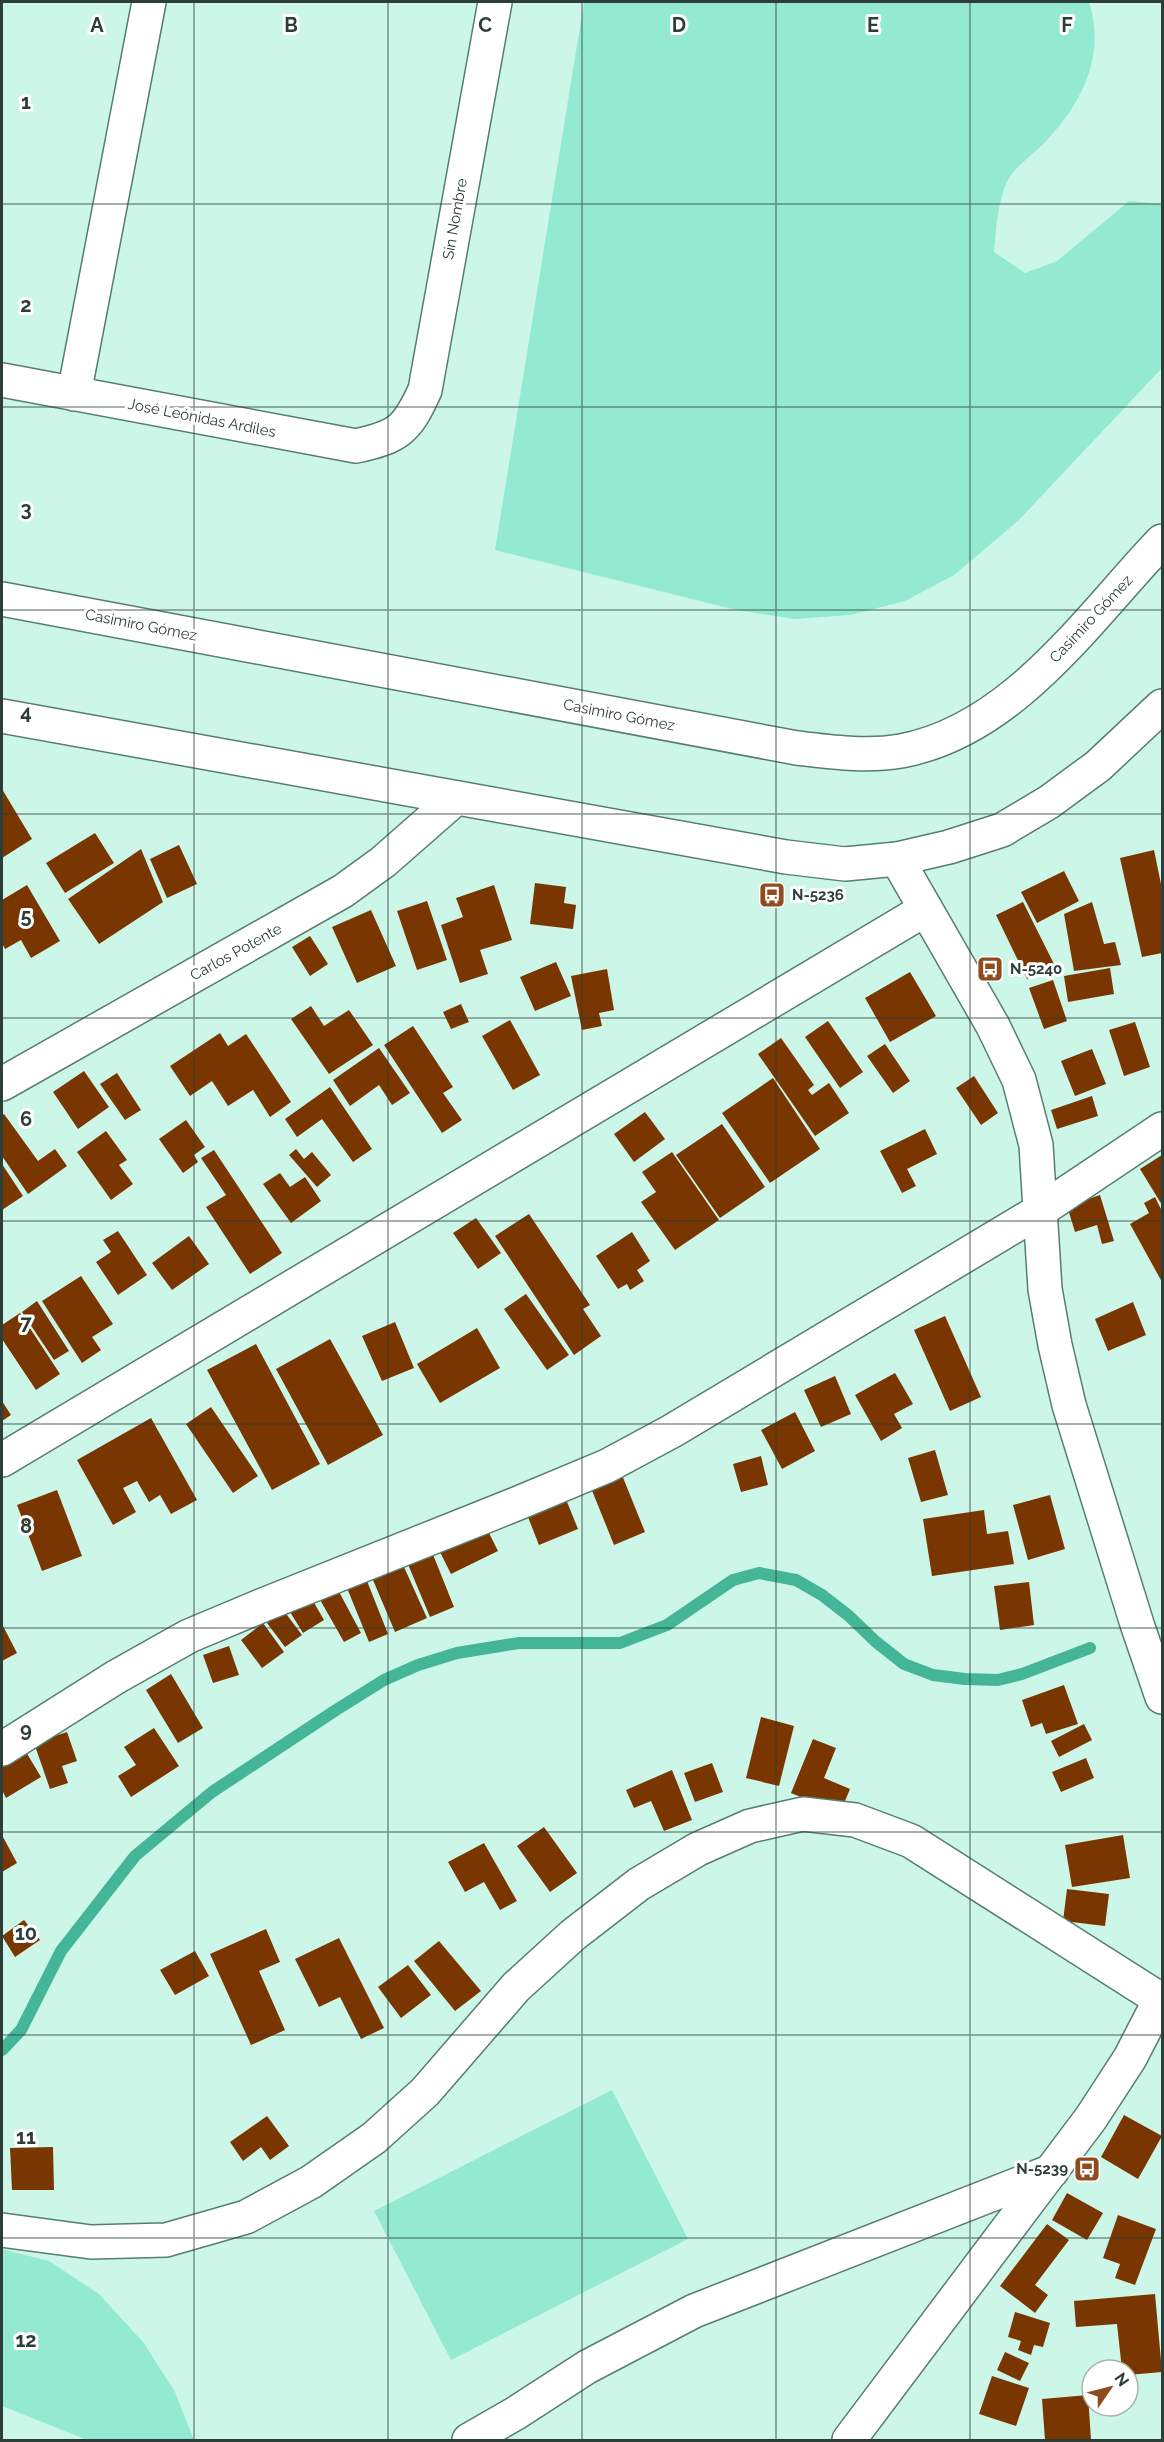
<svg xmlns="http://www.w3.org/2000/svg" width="1164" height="2442" viewBox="0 0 1164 2442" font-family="Raleway,sans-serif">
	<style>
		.green { fill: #94ead0 }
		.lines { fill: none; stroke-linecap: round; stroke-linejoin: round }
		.stream { stroke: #45b598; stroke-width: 12 }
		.building { fill: #7a3600 }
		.minor-casing { stroke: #567d71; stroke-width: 36 }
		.major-casing { stroke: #567d71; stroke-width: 36 }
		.minor { stroke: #fff; stroke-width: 33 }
		.major { stroke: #fff; stroke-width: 33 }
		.grid { fill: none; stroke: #2d3e39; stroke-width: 1.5; stroke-opacity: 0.55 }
		.labels { text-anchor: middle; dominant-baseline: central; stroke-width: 6; stroke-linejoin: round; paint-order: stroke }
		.street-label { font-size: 15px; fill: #2d3e39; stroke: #fff }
		.poi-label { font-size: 15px; font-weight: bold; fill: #2d3e39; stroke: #fff; text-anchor: start }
		.grid-label { font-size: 20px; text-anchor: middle; font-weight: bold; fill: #2d3e39; stroke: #fff; stroke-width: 6; stroke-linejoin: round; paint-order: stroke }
	</style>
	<rect width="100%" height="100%" fill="#ccf7e8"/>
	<path class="green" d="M584 2H1089C1106 55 1083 101 1047 140 1037 152 1015 166 1008 180 998 199 996 230 994 252L1025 273 1057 261 1129 201 1162 204V368L1018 521 954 575 905 601 850 615 795 619 736 610 495 550Z
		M612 2090 688 2239 451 2360 374 2211Z
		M2 2249 49 2261 99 2294 143 2342 175 2392 194 2440H87L2 2406Z"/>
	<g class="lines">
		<path class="stream" d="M2 2050 21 2030 61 1951 135 1856 212 1792 336 1710 384 1680 418 1665 457 1653 519 1643H620L667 1625 733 1580 759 1573 796 1580 822 1595 849 1616 875 1641 904 1664 933 1675 965 1679 998 1680 1022 1674 1090 1648"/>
	</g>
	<path class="building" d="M2 789 32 839 2 858Z
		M95 833 114 863 65 893 46 863Z
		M179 845 197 884 167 898 150 859Z
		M141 849 163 902 99 944 68 899Z
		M1154 850 1162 889V953L1142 957 1120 858Z
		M1064 871 1079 901 1037 923 1021 892Z
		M535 883 566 887 564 903 576 905 573 929 530 924Z
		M27 885 60 941 31 958 21 940 5 949 2 943V900Z
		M494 885 512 940 480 950 488 974 460 983 441 925 463 917 456 898Z
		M427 901 447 960 417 970 397 911Z
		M1023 902 1055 966 1027 979 996 915Z
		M1092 902 1104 944 1115 942 1121 965 1074 971 1064 914Z
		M371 910 396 966 357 983 332 927Z
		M310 936 328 964 310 976 292 947Z
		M556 962 571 996 535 1011 520 977Z
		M1110 968 1114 994 1068 1002 1064 976Z
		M607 969 614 1010 599 1013 602 1026 582 1030 571 976Z
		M910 972 936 1016 890 1042 865 998Z
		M1053 980 1067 1021 1044 1029 1029 988Z
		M461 1004 469 1022 451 1029 443 1012Z
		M311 1006 324 1026 349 1010 373 1045 329 1074 291 1019Z
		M510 1020 540 1075 513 1090 482 1036Z
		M828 1021 863 1072 840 1088 805 1037Z
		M1135 1022 1150 1067 1124 1076 1109 1030Z
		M413 1026 453 1087 443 1093 462 1120 442 1133 384 1045Z
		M220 1033 228 1046 246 1034 291 1102 270 1117 253 1090 228 1106 212 1081 190 1096 170 1066Z
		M781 1038 814 1085 808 1090 812 1095 829 1083 849 1113 815 1136 758 1054Z
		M885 1044 910 1081 893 1093 867 1056Z
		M379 1048 410 1093 392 1105 379 1085 350 1106 333 1080Z
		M1092 1049 1106 1084 1075 1096 1061 1061Z
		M84 1071 109 1107 78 1129 53 1092Z
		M117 1073 141 1110 125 1120 100 1084Z
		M974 1076 998 1113 981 1125 956 1088Z
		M773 1078 820 1149 770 1183 722 1113Z
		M330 1087 372 1149 353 1162 322 1119 297 1137 285 1119Z
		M1092 1096 1098 1116 1057 1129 1051 1110Z
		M645 1112 665 1139 634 1162 614 1134Z
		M4 1114 38 1161 55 1149 67 1166 28 1194 2 1156V1115Z
		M186 1120 205 1147 194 1155 198 1162 183 1173 159 1139Z
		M722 1124 765 1187 720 1218 676 1155Z
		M925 1129 937 1154 907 1169 916 1186 902 1193 880 1151Z
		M106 1131 127 1160 119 1165 133 1184 111 1200 77 1152Z
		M296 1149 304 1159 312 1152 331 1175 317 1187 289 1155Z
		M214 1150 282 1253 250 1274 206 1207 226 1195 201 1158Z
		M672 1152 719 1220 675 1250 641 1202 656 1192 642 1172Z
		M1162 1155V1205L1140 1169Z
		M2 1164 23 1196 2 1210Z
		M280 1173 290 1187 305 1177 321 1201 291 1223 263 1184Z
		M1100 1195 1114 1241 1102 1244 1097 1225 1075 1232 1067 1206Z
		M1155 1197 1162 1211V1282L1130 1224 1149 1213 1144 1203Z
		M529 1214 590 1305 583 1309 601 1336 574 1355 495 1236Z
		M476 1218 501 1253 478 1269 453 1233Z
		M118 1231 147 1275 118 1295 96 1262 111 1252 103 1240Z
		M632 1232 650 1261 637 1270 644 1281 630 1290 627 1284 618 1289 596 1256Z
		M189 1236 209 1264 172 1290 152 1263Z
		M81 1276 113 1324 92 1337 101 1350 82 1363 42 1301Z
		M526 1294 569 1355 547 1370 504 1309Z
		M37 1301 69 1351 54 1360 22 1312Z
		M1133 1302 1146 1335 1108 1351 1095 1319Z
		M20 1313 60 1374 36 1390 2 1339V1325Z
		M945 1316 981 1397 950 1411 914 1330Z
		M395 1322 414 1368 382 1381 362 1336Z
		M477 1328 500 1368 440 1403 417 1364Z
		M330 1339 383 1435 328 1465 276 1369Z
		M256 1344 320 1464 272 1490 207 1370Z
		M895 1373 913 1404 894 1414 902 1428 881 1441 855 1395Z
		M835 1376 851 1414 821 1427 804 1390Z
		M2 1401 11 1415 2 1421Z
		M211 1407 258 1476 233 1493 186 1424Z
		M795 1412 815 1451 782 1469 761 1430Z
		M151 1418 197 1500 171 1514 160 1495 149 1502 137 1481 123 1488 136 1512 113 1525 77 1460Z
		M935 1450 948 1495 921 1502 908 1458Z
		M761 1456 768 1485 741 1492 733 1464Z
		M622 1475 645 1532 614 1545 591 1488Z
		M57 1490 82 1556 42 1571 17 1505Z
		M1050 1495 1065 1549 1028 1560 1013 1505Z
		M565 1497 578 1529 539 1545 526 1512Z
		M984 1510 987 1534 1008 1531 1014 1564 932 1576 923 1519Z
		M487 1529 498 1551 451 1574 440 1552Z
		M432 1552 454 1607 430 1617 407 1562Z
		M404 1567 427 1618 395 1632 373 1580Z
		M367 1581 388 1634 369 1642 347 1588Z
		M1029 1582 1034 1625 1000 1630 994 1586Z
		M337 1588 361 1633 344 1642 319 1598Z
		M309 1594 324 1620 303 1633 287 1607Z
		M284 1611 302 1635 285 1647 267 1623Z
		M263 1623 284 1652 262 1668 241 1640Z
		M2 1624 17 1653 2 1661Z
		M229 1646 239 1675 213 1683 203 1655Z
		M171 1674 203 1728 178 1743 146 1690Z
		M1064 1685 1078 1724 1046 1734 1042 1723 1031 1727 1022 1700Z
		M761 1717 794 1726 779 1786 746 1778Z
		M1084 1724 1092 1740 1059 1757 1051 1741Z
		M154 1728 179 1766 131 1797 118 1776 136 1765 124 1747Z
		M67 1732 77 1761 62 1766 68 1783 50 1789 34 1743Z
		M813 1739 836 1748 824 1778 850 1789 840 1813 791 1793Z
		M26 1752 41 1777 6 1798 2 1790V1767Z
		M1086 1758 1094 1778 1061 1792 1052 1772Z
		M712 1763 723 1792 695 1802 684 1773Z
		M672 1770 692 1820 664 1831 651 1801 634 1808 626 1790Z
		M544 1827 577 1873 550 1892 517 1846Z
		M2 1835 17 1863 2 1872Z
		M1123 1835 1130 1878 1072 1887 1065 1845Z
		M484 1843 517 1901 500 1910 484 1882 465 1892 448 1862Z
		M1067 1889 1109 1894 1105 1926 1063 1921Z
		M24 1920 40 1940 15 1957 2 1936Z
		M266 1929 280 1962 259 1971 285 2030 251 2045 210 1954Z
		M339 1938 384 2028 361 2039 340 1997 319 2007 295 1959Z
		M439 1941 481 1991 455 2011 414 1961Z
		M195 1951 209 1976 175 1995 160 1970Z
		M408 1965 431 1995 401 2018 378 1987Z
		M1124 2115 1162 2136 1138 2179 1101 2157Z
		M267 2116 289 2146 270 2160 261 2147 243 2161 230 2142Z
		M53 2147 54 2190H12L10 2148Z
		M1067 2193 1103 2213 1087 2240 1052 2220Z
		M1118 2215 1156 2229 1135 2285 1115 2278 1120 2264 1103 2258Z
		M1047 2224 1069 2240 1035 2285 1048 2295 1035 2313 1000 2286Z
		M1155 2294 1162 2372 1128 2375V2370H1122L1117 2324 1076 2327 1074 2301Z
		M1015 2312 1050 2323 1043 2347 1034 2345 1031 2355 1018 2350 1021 2341 1008 2337Z
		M1005 2352 1029 2363 1020 2381 997 2370Z
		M992 2376 1029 2388 1016 2426 979 2414Z
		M1088 2395 1091 2440H1045L1042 2399Z"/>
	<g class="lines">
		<defs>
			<path id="minor" d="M2 380 356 446C398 437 407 430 425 390L495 2
				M74 394 149 2
				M897 859 993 1026 1019 1080 1036 1145 1045 1289 1055 1345 1069 1405 1137 1624 1162 1697
				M2 1084 343 891 383 862 456 798
				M2 1460 926 909
				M2 1749 116 1677 189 1636 263 1605 516 1504 607 1466 672 1431 1041 1210 1162 1129
				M2 2230 91 2242 166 2240 246 2217 311 2182 374 2138 425 2092 516 1987 573 1935 639 1884 698 1849 750 1826 803 1814 855 1820 911 1841 1161 2000 1162 2011
				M469 2440 516 2413 587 2367 694 2311 1052 2171
				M849 2440 1091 2118 1130 2058 1162 1996"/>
			<path id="major" d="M2 599 797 748C832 752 866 757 901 751 1014 730 1088 618 1162 541
				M2 716 786 857 845 864 897 859 949 847 1002 830 1049 802 1098 766 1162 706"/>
		</defs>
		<use href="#minor" class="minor-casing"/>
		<use href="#major" class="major-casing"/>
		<use href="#minor" class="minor"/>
		<use href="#major" class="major"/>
	</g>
	<path class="grid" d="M194 2V2440M388 2V2440M582 2V2440M776 2V2440M970 2V2440M2 204H1162M2 407H1162M2 610H1162M2 814H1162M2 1018H1162M2 1221H1162M2 1424H1162M2 1628H1162M2 1832H1162M2 2035H1162M2 2238H1162"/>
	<defs>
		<symbol id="bus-square" viewBox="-11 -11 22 22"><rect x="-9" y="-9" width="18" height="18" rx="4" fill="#904b1f" stroke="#fff"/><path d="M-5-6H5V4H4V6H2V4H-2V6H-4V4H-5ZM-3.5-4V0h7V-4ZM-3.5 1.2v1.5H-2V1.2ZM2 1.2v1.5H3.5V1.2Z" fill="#fff"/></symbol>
	</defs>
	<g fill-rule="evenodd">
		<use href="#bus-square" x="757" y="880" width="30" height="30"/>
		<use href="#bus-square" x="975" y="954" width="30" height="30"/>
		<use href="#bus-square" x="1072" y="2154" width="30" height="30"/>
	</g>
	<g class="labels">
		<g class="street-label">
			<text transform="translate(455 219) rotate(-80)">Sin Nombre</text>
			<text transform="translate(202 418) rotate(11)">José Leónidas Ardiles</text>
			<text transform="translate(1091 619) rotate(-47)">Casimiro Gómez</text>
			<text transform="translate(141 625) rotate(11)">Casimiro Gómez</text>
			<text transform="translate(619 715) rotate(11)">Casimiro Gómez</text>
			<text transform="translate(236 952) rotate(-29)">Carlos Potente</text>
		</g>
		<g class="poi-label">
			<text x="792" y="895">N-5236</text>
			<text x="1010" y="969">N-5240</text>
			<text x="1068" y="2169" text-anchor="end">N-5239</text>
		</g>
	</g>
	<g class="grid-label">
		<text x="97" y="32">A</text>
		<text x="291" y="32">B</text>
		<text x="485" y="32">C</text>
		<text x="679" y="32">D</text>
		<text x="873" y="32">E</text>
		<text x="1067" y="32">F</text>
		<text x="26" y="109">1</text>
		<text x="26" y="312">2</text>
		<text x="26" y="516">3</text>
		<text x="26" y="719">4</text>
		<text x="26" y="923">5</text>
		<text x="26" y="1126">6</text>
		<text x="26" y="1330">7</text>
		<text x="26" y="1533">8</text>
		<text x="26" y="1737">9</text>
		<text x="26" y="1940">10</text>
		<text x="26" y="2144">11</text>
		<text x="26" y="2347">12</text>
	</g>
	<rect width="1164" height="2442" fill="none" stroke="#2d3e39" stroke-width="6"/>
	<g transform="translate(1110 2388) rotate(55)"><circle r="28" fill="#ffffff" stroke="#abb2b0" stroke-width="1.5"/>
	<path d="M0-4.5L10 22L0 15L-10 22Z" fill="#904b1f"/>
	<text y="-9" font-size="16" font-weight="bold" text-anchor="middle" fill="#2d3e39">N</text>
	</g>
</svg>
